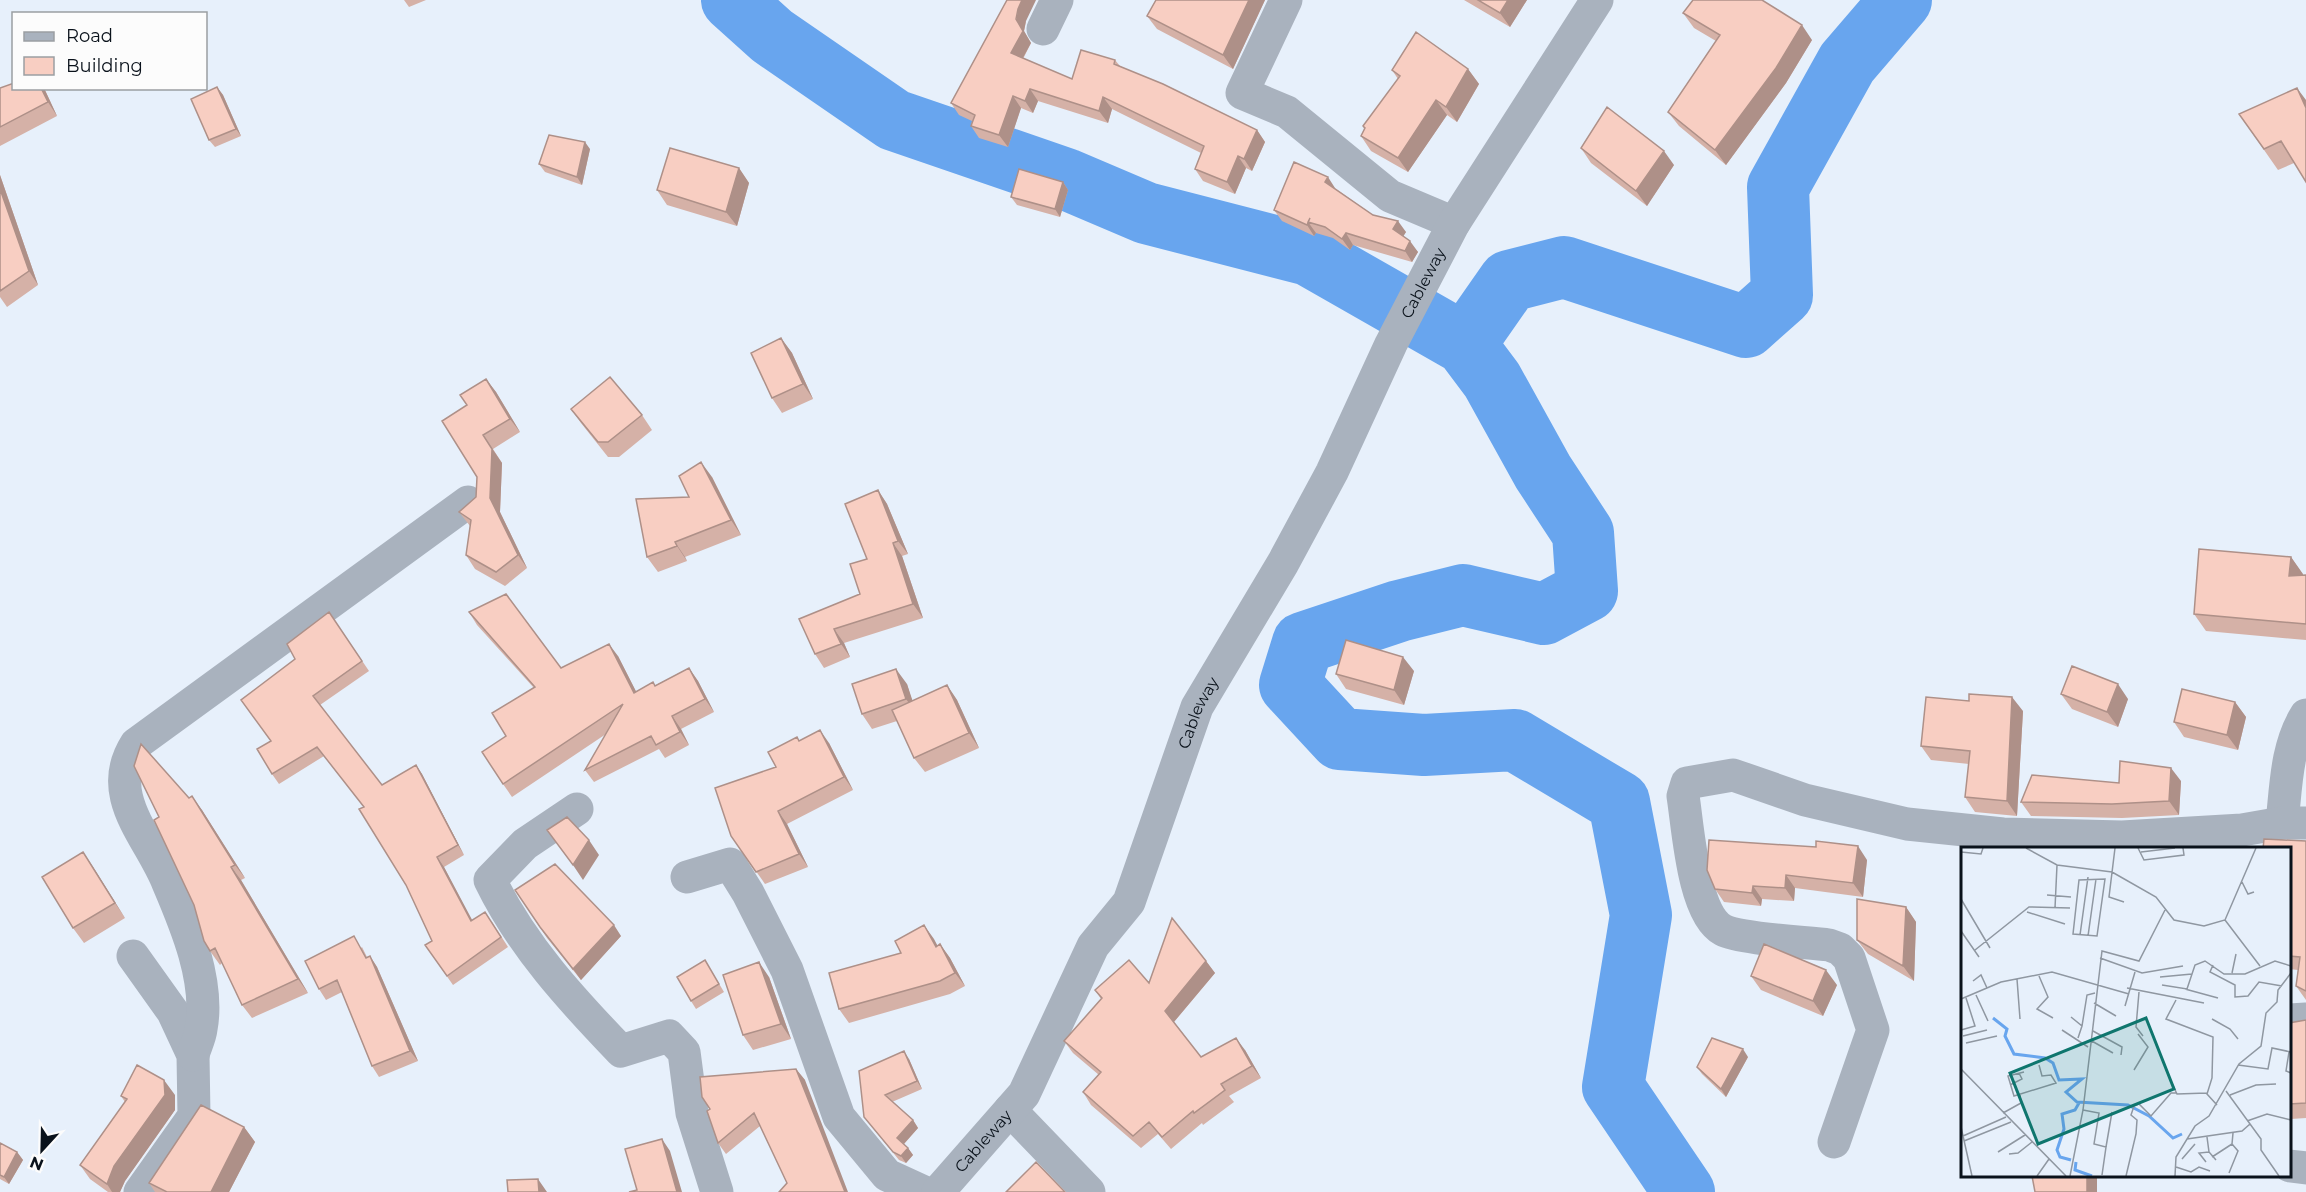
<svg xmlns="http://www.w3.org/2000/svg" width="2306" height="1192" viewBox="0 0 2306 1192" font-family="Montserrat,sans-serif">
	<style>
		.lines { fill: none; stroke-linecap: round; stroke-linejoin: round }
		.river { stroke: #68a5ee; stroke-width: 62 }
		.minor { stroke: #a9b2be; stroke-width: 33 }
		.wall { fill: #d5b1a7 }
		.shaded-wall { fill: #ae9088 }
		.building { fill: #f8cec2; stroke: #ae9088; stroke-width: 1.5 }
		.labels { text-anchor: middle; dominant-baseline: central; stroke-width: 4.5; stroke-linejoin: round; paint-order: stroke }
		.street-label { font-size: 16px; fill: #0a121b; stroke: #fcfcfc }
		.inset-river { fill: none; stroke: #68a5ee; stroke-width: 3 }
		.inset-road { fill: none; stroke: #8f97a1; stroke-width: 1.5 }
		.view { fill: #0f766e; fill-opacity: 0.15; stroke: #0f766e; stroke-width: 3 }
		.inset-edge { fill: none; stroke: #0a121b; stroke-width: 3 }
	</style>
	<rect width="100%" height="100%" fill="#e7f0fb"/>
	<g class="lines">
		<path class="river" d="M732 0 772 36 894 120 1066 179 1146 213 1309 255 1465 344 1492 380 1543 472 1583 533 1587 591 1544 614 1463 595 1399 611 1303 643 1290 685 1340 739 1424 745 1515 740 1619 802 1641 915 1613 1087 1684 1192
			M1465 344 1509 281 1564 267 1746 327 1782 295 1778 187 1847 63 1901 0"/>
		<g class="minor">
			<path d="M1286 0 1242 93 1287 112 1390 196 1454 223"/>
			<path d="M1043 29 1057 0"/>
			<path d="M577 809 525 844 490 880C522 946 571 999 621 1051L669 1036 684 1052 692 1113 717 1192"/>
			<path d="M2282 823C2286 787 2286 747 2306 715"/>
			<path d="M687 877 730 864 748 893 787 970 839 1117 887 1175 924 1192"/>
			<path d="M133 956 173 1012 193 1055 194 1116 140 1192"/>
			<path d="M2290 1020 2306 1019"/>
			<path d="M193 1055C195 1047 200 1038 201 1029 210 982 186 925 168 883 150 837 103 796 136 744L468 502"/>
			<path d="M1010 1110 1089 1192"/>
			<path d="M1834 1142 1873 1030 1849 958 1840 949 1829 945C1806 942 1740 939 1723 930 1693 914 1688 827 1683 796L1687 783 1733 775 1805 800 1907 824 2003 834 2122 837 2242 830 2282 823H2306"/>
			<path d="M2290 1166 2306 1168"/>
			<path id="s1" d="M938 1192 1024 1094 1093 946 1129 902 1197 707 1283 563 1332 472 1391 344 1454 223 1597 0"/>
		</g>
	</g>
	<path class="wall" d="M404 0H426L409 7Z
		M1156 0H1265L1233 69 1157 29 1147 16Z
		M1464 0H1527L1510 27Z
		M1683 13 1812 40 1786 83 1726 165 1679 126 1668 112 1716 41 1694 28Z
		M1026 21 1024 31 1031 43 1023 59 1072 79 1115 60 1120 66 1257 130 1265 142 1252 171 1246 168 1235 194 1203 181 1195 169 1201 153 1112 109 1108 123 1038 101 1033 113 1021 108 1008 147 979 138 971 126 972 121 959 115 951 103Z
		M1468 69 1479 84 1457 122 1447 115 1408 172 1371 151 1361 136 1364 129 1363 126 1398 79 1392 70Z
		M217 87 223 95 241 136 215 147 209 140Z
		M0 88H44L57 116 0 146Z
		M2306 100 2294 163 2278 170 2239 114Z
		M1581 148 1674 165 1647 206 1591 163Z
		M590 149 582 185 545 172 539 164Z
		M739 168 749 183 737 226 667 205 657 190Z
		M0 175 38 285 7 307 0 297Z
		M1063 182 1068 190 1060 217 1017 205 1011 197Z
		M1335 188 1373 215 1406 232 1403 236 1418 252 1412 262 1353 245 1350 250 1333 238 1316 233 1314 236 1282 221 1274 210Z
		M781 338 792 353 813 399 782 413 772 398Z
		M486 379 496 392 520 432 493 449 502 463 500 512 527 568 505 586 475 569 466 555 470 526 459 512 476 497 477 477 467 405Z
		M571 409 642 415 652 430 619 457H608L581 423Z
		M712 477 741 535 685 557 687 561 658 572 647 557 689 497Z
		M878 490 887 504 908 554 902 556 923 618 844 643 850 657 824 668 815 654 860 594 867 559Z
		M2291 557 2303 575H2306V640L2206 631 2194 614Z
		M329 612 369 671 320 705 382 785 416 765 422 774 464 855 444 867 472 921 492 922 508 947 453 985 425 945 432 941 406 885 364 807 324 756 279 784 272 774 295 659Z
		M469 612 561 668 618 656 636 692 656 685 689 668 698 681 714 712 681 729 689 745 665 758 659 749 594 782 585 770 606 734 512 797 503 784 506 736 534 688 477 625Z
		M1414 671 1404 705 1346 689 1336 674Z
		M907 684 912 701 947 685 957 700 979 748 925 772 914 758 897 721 872 729 862 714Z
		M2061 694 2128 699 2118 727 2072 709Z
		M2235 702 2246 717 2238 750 2184 737 2174 722Z
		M2023 711 2017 816 1975 812 1965 797 1969 764 1931 760 1921 746Z
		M797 737 799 741 829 743 853 790 787 824 808 867 765 884 731 836 776 767Z
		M2181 781 2179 815 2122 818 2031 816 2021 802 2119 783Z
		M189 798 202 810 245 878 241 880 308 993 252 1018 242 1005 222 963 220 965 210 951Z
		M2306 841V1000L2296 986 2298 970 2289 969V849Z
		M83 852 93 867 125 918 84 943 73 928Z
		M1867 860 1863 897 1795 888 1794 901 1762 899 1761 906 1724 902 1715 889Z
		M515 890 621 936 581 980 547 938Z
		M1906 907 1916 922 1914 981 1868 954 1857 940Z
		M924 925 937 946 940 944 950 958 965 986 950 994 849 1023 839 1009 901 953Z
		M362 947 367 957 370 956 377 967 418 1061 379 1077 372 1066 342 992 326 1000 319 989Z
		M705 960 724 992 696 1009 691 1001Z
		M1206 961 1215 973 1174 1022 1201 1057 1245 1050 1261 1078 1229 1096 1234 1102 1203 1125 1202 1123 1171 1149 1158 1134 1141 1148 1091 1105 1083 1092 1099 1075 1073 1053 1064 1041 1101 999 1095 990 1149 983Z
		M1751 976 1837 985 1823 1016 1761 990Z
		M769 977 791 1039 753 1050 743 1035Z
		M2306 1020V1118L2291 1119 2289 1117V1023Z
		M1748 1057 1726 1097 1702 1074 1697 1067Z
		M909 1059 922 1089 892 1102 913 1120 918 1128 904 1144 908 1148 913 1155 906 1163 899 1160 864 1117Z
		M796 1069 805 1080 787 1183 760 1126 726 1154 718 1143Z
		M175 1095V1110L125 1181 120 1192H108L90 1179 80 1165 125 1102 121 1096Z
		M244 1127 255 1142 229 1192H155L149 1183Z
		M0 1143 17 1152 23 1160 9 1184 0 1179Z"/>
	<path class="shaded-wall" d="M1022 0H1036L1026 21 1024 31 1031 43 1019 65 1011 53 1018 9Z
		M1249 0H1265L1233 69 1223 55Z
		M1508 0H1527L1510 27 1500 13Z
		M1802 25 1812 40 1786 83 1726 165 1715 150Z
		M1468 69 1479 84 1457 122 1446 107Z
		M217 87 223 95 241 136 236 129Z
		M41 88H44L57 116 48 102Z
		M2297 88 2306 100V108Z
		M1030 89 1038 101 1033 113 1025 101Z
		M1013 96 1021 108 1008 147 999 135Z
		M1103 97 1112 109 1108 123 1099 111Z
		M1436 100 1447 115 1408 172 1398 158Z
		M1257 130 1265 142 1252 171 1244 159Z
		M585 142 590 149 582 185 577 177Z
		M1664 151 1674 165 1647 206 1636 191Z
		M1238 156 1246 168 1235 194 1227 182Z
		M739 168 749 183 737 226 726 212Z
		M0 175 38 285 29 271 0 189Z
		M1328 177 1335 188 1333 193 1325 182Z
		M1063 182 1068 190 1060 217 1055 209Z
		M1310 218 1308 222 1316 233 1314 236 1307 225Z
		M1398 221 1406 232 1401 240 1393 229Z
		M1346 233 1353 245 1350 250 1342 239Z
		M1410 241 1418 252 1412 262 1405 251Z
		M781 338 792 353 813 399 803 384Z
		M486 379 496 392 520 432 510 419Z
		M483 435 502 463 500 512 527 568 518 555 490 498Z
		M701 462 712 477 741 535 731 520Z
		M878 490 887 504 908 554 898 541Z
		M675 542 685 557 687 561 677 546Z
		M893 543 902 556 923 618 913 604Z
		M2291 557 2303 574 2301 593 2289 576Z
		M834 629 844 643 850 657 841 644Z
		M609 644 618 656 643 705 634 693Z
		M1403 657 1414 671 1404 705 1394 690Z
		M689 668 698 681 714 712 705 699Z
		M896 669 907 684 917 714 906 699Z
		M2118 684 2128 699 2118 727 2107 712Z
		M947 685 957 700 979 748 969 733Z
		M2012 697 2023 711 2017 816 2007 801Z
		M2235 702 2246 717 2238 750 2227 735Z
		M672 716 681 729 689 745 680 732Z
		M820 730 829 743 853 790 844 777Z
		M416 765 422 774 464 855 458 845Z
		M2171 768 2181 781 2179 815 2169 801Z
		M192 796 202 810 245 878 235 865Z
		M778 811 787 824 808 867 799 854Z
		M589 840 599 855 583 880 573 865Z
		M1858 846 1867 860 1863 897 1853 883Z
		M83 852 93 867 125 918 115 903Z
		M437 857 444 867 478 931 471 921Z
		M231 867 241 880 308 993 298 979Z
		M1786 875 1795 888 1794 901 1785 888Z
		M1753 886 1762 899 1761 906 1752 893Z
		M1906 907 1916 922 1914 981 1903 966Z
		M614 925 621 936 581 980 573 969Z
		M924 925 934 939 945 960 936 947Z
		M940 944 950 958 965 986 955 973Z
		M370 956 377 967 418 1061 410 1051Z
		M1206 961 1215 973 1173 1023 1165 1011Z
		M759 962 769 977 791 1039 781 1024Z
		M1826 970 1837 985 1823 1016 1813 1001Z
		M1236 1038 1245 1050 1261 1078 1252 1066Z
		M1743 1049 1748 1057 1726 1097 1721 1089Z
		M904 1051 909 1059 922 1089 917 1081Z
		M796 1069 805 1080 848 1192H845Z
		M164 1080 175 1095V1110L125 1181 120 1192H112L107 1184 114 1166Z
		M913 1120 918 1128 902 1146 897 1138Z
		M244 1127 255 1142 229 1192H211Z
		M662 1139 670 1151 682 1192H677Z
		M908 1148 913 1155 906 1163 901 1156Z
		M17 1152 23 1160 9 1184 4 1177Z
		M2087 1176H2097V1192H2087Z
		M538 1179 547 1192H539Z"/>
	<path class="building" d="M1007 0H1022L1018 9 1016 19 1023 31 1011 53 1072 79 1081 50 1115 60 1114 64 1163 84 1257 130 1244 159 1238 156 1227 182 1195 169 1204 146 1103 97 1099 111 1030 89 1025 101 1013 96 999 135 971 126 975 115 951 103Z
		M1156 0H1249L1223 55 1147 16Z
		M1478 0H1508L1500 13Z
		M1693 0H1762L1802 25 1776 68 1715 150 1668 112 1720 35 1683 13Z
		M1416 32 1468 69 1446 107 1436 100 1398 158 1361 136 1365 128 1363 126 1400 76 1392 70Z
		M14 83V88H41L48 102 0 127V88Z
		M217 87 236 129 209 140 191 99Z
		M2297 88 2306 108V182L2281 141 2264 149 2239 114Z
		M1607 107 1664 151 1636 191 1581 148Z
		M549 135 585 142 577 177 539 164Z
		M670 148 739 168 726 212 657 190Z
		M1294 162 1328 177 1325 182 1373 215 1398 221 1393 229 1410 241 1405 251 1346 233 1342 239 1325 227 1308 222 1310 218 1307 225 1274 210Z
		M1019 169 1063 182 1055 209 1011 197Z
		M0 189 29 271 0 291Z
		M781 338 803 384 772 398 751 353Z
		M610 377 642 415 608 442H598L571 409Z
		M486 379 510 419 483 435 492 449 490 498 518 555 496 572 466 555 471 520 459 512 476 497 477 477 442 421 467 405 460 395Z
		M701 462 731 520 675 542 677 546 647 557 636 499 689 497 679 476Z
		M878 490 898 541 893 543 913 604 834 629 841 644 815 654 799 619 860 594 850 564 867 559 845 504Z
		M2199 549 2291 557 2289 576 2306 575V624L2194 614Z
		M506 594 561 668 609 644 634 693 653 682 655 686 689 668 705 699 672 716 680 732 656 745 651 736 585 770 623 704 503 784 482 752 506 736 492 713 535 687 469 612Z
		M329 612 362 661 313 696 382 785 416 765 458 845 437 857 471 921 485 912 501 937 447 976 425 945 432 941 406 885 359 809 364 807 317 747 272 774 257 749 271 741 241 700 295 659 287 644Z
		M1346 640 1403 657 1394 690 1336 674Z
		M2072 666 2118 684 2107 712 2061 694Z
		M896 669 906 699 862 714 852 684Z
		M947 685 969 733 914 758 892 710Z
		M2182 689 2235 702 2227 735 2174 722Z
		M1969 694 2012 697 2007 801 1965 797 1970 751 1921 746 1926 697 1969 701Z
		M820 730 844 777 778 811 799 854 756 872 731 836 715 788 776 767 768 752 797 737 799 741Z
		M141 744 189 798 192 796 235 865 231 867 298 979 242 1005 215 948 210 951 204 941 194 905 154 820 159 817 134 766Z
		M2120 761 2171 768 2169 801 2112 804 2021 802 2032 775 2119 783Z
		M567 817 589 840 573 865 547 830Z
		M2264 839 2306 841V991L2296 986 2300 957 2289 956V849H2263Z
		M1709 840 1816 847V841L1858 846 1853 883 1786 875 1785 888 1753 886 1752 893 1715 889 1707 870Z
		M83 852 115 903 73 928 42 877Z
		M555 864 614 925 573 969 540 927 515 890Z
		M1857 899 1906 907 1903 966 1857 940Z
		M1172 918 1206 961 1165 1011 1201 1057 1236 1038 1252 1066 1221 1084 1225 1090 1194 1113 1193 1111 1162 1137 1149 1122 1133 1136 1083 1092 1101 1072 1064 1041 1102 998 1095 990 1129 960 1149 983Z
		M924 925 936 947 940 944 955 973 940 981 839 1009 829 973 901 953 895 941Z
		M354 936 366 958 370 956 410 1051 372 1066 337 980 319 989 305 961Z
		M1764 944 1826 970 1813 1001 1751 976Z
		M705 960 719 984 691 1001 677 977Z
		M759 962 781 1024 743 1035 723 975Z
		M2306 1020V1103L2289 1104V1023Z
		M1712 1038 1743 1049 1721 1089 1697 1067Z
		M904 1051 917 1081 885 1095 913 1120 897 1138 908 1148 901 1156 893 1152 864 1117 859 1071Z
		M137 1065 164 1080 165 1095 114 1166 107 1184 80 1165 127 1099 121 1096Z
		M796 1069 845 1192H779L787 1183 754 1113 718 1143 707 1111 710 1109 702 1097 700 1077Z
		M201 1105 244 1127 211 1192H167L149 1183Z
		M662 1139 677 1192H629L637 1190 625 1149Z
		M0 1143 17 1152 4 1177 0 1175Z
		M1036 1162 1065 1192H1006Z
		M2032 1176H2087V1192H2035Z
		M538 1179 539 1192H508L507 1180Z"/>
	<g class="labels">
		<g class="street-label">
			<text stroke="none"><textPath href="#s1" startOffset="1038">Cableway</textPath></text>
			<text stroke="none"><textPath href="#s1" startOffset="552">Cableway</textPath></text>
			<text stroke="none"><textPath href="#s1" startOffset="68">Cableway</textPath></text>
		</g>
	</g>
	<g transform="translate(1961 847)">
		<rect width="330" height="330" fill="#e7f0fb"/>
		<path class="inset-river" d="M32 171 46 182 44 189 53 207 84 211 92 216 98 233 121 232 105 245 116 255 167 258 188 269 212 291 221 287M110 313 99 310 96 303 103 282 101 267 114 263 118 256M115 315 114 323 131 329"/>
		<path class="inset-road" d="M65 1 96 18 151 25M154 1 148 50 163 55M177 1 183 13 223 8 222 1M0 5 20 7 22 1M180 5 214 1M151 25 195 50 213 73 243 79 264 73 295 1M144 32 136 89 112 87 118 33ZM281 35 287 47 293 45M86 48 110 50M0 52 29 101M94 61 96 18M66 65 104 77M264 73 299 119M0 84 18 110M119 88 127 30M127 89 135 32M14 103 68 60 109 61M139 111 181 126 222 119M252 118 249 125 274 138V150L287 149 298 135 321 139M271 126 275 107M78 129 87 150 76 162 92 171M199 130 231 127M56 132 59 172M12 134 20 128 26 141M201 138 226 142 234 118 244 114 263 127H284L314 114 330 119M166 141 243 156M224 142 257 151M178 145 175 180 182 189M15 148 27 174M0 152 40 135 91 125 168 147M215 153 205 172 252 190 251 231 246 247 256 258M133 156 155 169M164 159 174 125M110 170 121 179 117 191M251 172 269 182 277 192M121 179 126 148 134 146M0 183 14 179 5 151M101 183 127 200M132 184 161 200 160 208M2 189 26 183M129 193 152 206M5 196 36 189M328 205 325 224 330 226M277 218 307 222 311 201 330 205M0 222 105 329M173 223 187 200 177 187M63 225 47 229 53 249 95 236 90 228 81 229 78 218M209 232 216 247 246 246M49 238 61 232 58 226M265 244 300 292V303L318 329M269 248 295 238 315 237M122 263 138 266 133 297 145 300 141 328M42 266 60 256 59 248M286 274 306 267 330 273M0 280 11 329M2 289 45 270M246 290 248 305 255 313M226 292 281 284 289 277M3 294 50 275M145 300 151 265M37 305 64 288M48 307 57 306 71 295M251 310 271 297M221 312 234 297M245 315 238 306 248 305M215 320 230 325 238 320 249 324M268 326 277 304 271 297 272 286M76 329 88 312M109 329 122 263 141 104 178 114 204 63M165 329 175 287 176 273 170 268 173 259 178 257 190 269 210 246H216M214 329 215 310 234 279 248 269 278 217 300 199 305 166 316 155 317 143 330 126"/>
		<path class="view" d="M185 171 213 242 77 297 49 226Z"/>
		<rect width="330" height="330" class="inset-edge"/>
	</g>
	<rect x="12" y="12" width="195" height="78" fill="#fcfcfc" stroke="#9b9ea2" stroke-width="1.5"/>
	<rect x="24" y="32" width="30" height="9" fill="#a9b2be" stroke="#9b9ea2" stroke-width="1.5"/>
	<text x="66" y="42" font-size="18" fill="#0a121b">Road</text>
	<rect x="24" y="57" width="30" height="18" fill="#f8cec2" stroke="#9b9ea2" stroke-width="1.5"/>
	<text x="66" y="72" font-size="18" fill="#0a121b">Building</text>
	<g transform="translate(42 1150) rotate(202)" stroke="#fcfcfc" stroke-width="4.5" paint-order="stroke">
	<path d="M0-4.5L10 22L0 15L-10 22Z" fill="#0a121b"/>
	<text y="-9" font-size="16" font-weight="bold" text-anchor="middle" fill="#0a121b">N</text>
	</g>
</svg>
